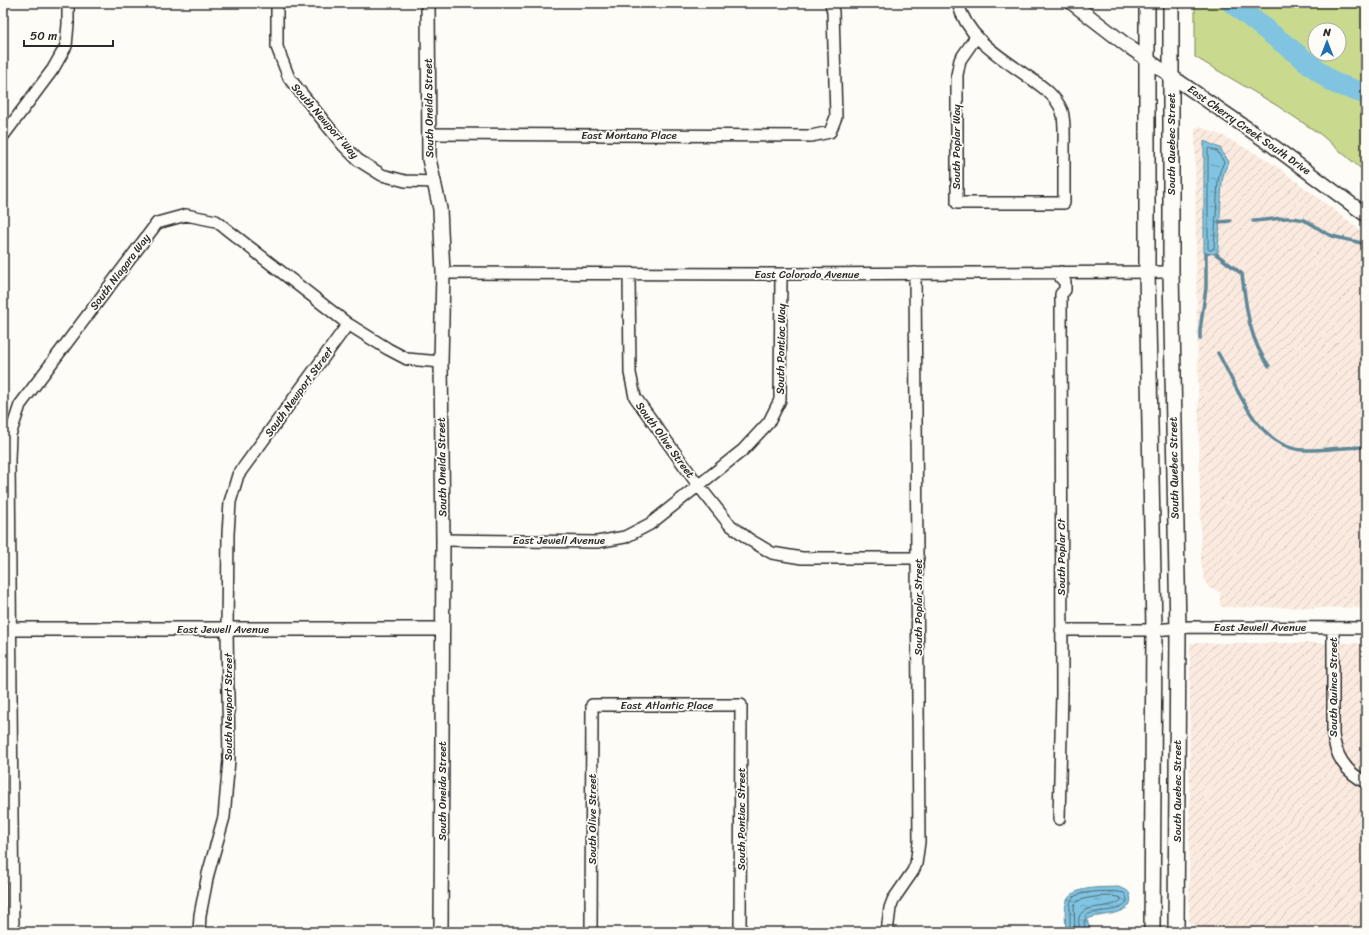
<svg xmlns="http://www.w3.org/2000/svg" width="1369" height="935" viewBox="0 0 1369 935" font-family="Sriracha,sans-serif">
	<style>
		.industrial { fill: url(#industrial-furrows) }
		.grass { fill: #c9da8e; stroke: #7a825c; fill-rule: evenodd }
		.water { fill: url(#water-ripples); stroke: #5e8798 }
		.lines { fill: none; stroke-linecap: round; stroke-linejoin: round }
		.shore { stroke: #4d6874; stroke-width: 1 }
		.stream { stroke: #5e8798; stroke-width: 3.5 }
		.river { stroke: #80c4e1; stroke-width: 21 }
		.minor-casing { stroke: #2b2b2b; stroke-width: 14 }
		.tertiary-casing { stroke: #2b2b2b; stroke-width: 16 }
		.secondary-casing { stroke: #2b2b2b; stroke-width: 18 }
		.minor { stroke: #fdfcf7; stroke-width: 11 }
		.tertiary { stroke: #fdfcf7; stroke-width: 13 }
		.secondary { stroke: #fdfcf7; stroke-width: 15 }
		.labels { text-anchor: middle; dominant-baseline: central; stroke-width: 3.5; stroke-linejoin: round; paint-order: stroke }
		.street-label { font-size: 11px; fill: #2b2b2b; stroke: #fdfcf7 }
	</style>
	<defs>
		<pattern id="industrial-furrows" width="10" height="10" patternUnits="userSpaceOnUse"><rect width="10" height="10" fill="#fbeadf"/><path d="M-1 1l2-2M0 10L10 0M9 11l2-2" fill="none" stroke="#d7c9c0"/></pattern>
		<pattern id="water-ripples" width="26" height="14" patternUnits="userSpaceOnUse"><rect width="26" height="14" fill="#80c4e1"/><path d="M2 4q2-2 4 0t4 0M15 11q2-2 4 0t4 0" fill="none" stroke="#699fb7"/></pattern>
	</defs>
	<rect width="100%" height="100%" fill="#fdfcf7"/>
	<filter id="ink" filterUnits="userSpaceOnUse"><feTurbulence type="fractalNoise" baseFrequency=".025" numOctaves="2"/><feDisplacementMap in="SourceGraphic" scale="8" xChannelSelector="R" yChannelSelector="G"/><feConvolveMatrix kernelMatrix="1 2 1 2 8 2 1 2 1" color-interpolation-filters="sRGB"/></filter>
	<g filter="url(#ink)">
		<path class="industrial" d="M1199 126 1223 136 1262 157 1276 166 1366 234V608L1220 607V592L1209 588 1204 579 1201 561 1196 255 1195 129Z
			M1190 643H1366V932H1194V924H1189Z"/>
		<path class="grass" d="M1195 3H1366V173L1320 134 1276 105 1195 57ZM1315 30H1339V54H1315Z"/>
		<path class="water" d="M1204 141 1220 148 1229 162 1224 172 1222 182 1218 249V253L1215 254 1204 253Z
			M1118 887C1123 889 1128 889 1130 895 1136 917 1099 913 1088 919 1085 935 1109 929 1119 932H1066C1066 923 1064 913 1066 904 1069 885 1103 888 1118 887Z"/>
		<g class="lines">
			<path class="shore" d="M1210 148 1217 151 1224 162 1220 171 1218 182 1214 248 1212 250H1209L1208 248V150Z
				M1070 932V904C1071 901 1072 898 1075 896 1085 891 1114 890 1124 893 1138 912 1099 910 1092 913 1090 913 1087 915 1086 916L1084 924 1088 932
				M1075 932 1074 905 1078 901C1087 897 1111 894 1121 898V900C1109 913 1068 898 1081 932"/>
			<path class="stream" d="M1253 221C1270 220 1290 215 1306 221 1316 225 1322 233 1333 236 1344 240 1355 240 1366 245
				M1219 222 1230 221
				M1216 254 1242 274C1246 306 1249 340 1269 366
				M1200 339V330L1206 288V254
				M1218 353C1237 386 1256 446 1302 450 1322 451 1342 447 1363 447"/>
			<path class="river" d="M1232 3 1334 83 1366 94"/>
			<defs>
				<path id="minor" d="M277 3V47L289 78 343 145 358 160 382 175 405 181 435 182
					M958 3C967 39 1002 58 1030 78 1043 87 1056 96 1062 111 1065 122 1064 136 1064 148 1064 166 1064 185 1064 203H957V75L960 60 976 37
					M428 134 811 136 830 132 836 117 833 12 831 3
					M3 136 53 69 66 46 68 24V3
					M1061 272V278L1065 282V290L1061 294
					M443 273 781 274 1171 272
					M629 274 630 373 635 397 698 485 729 524 750 540 772 553 802 558H918
					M443 540 597 542 625 537 650 524 743 450 769 422 780 400 781 274
					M1333 628V734C1335 755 1346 773 1366 782
					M1061 630H1154L1190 627 1366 628
					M1059 819 1062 694 1061 294
					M13 932 9 460 10 435 20 405 157 223 186 215 216 221 348 324 388 349 407 359 441 362
					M199 932 200 915 208 874 224 817 229 760 227 630 228 534 230 502 238 475 348 324
					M591 932 592 705H741L740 932
					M887 932 890 908 893 900 913 871 916 864 919 842 915 273"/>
				<path id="tertiary" d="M428 3 429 159 440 209 443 273 441 362 443 540 441 932
					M1072 3 1129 47 1273 146 1366 215
					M3 629H442"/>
				<path id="secondary" d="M1147 3V272L1154 630 1152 932
					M1171 3V272L1178 629 1176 932"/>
			</defs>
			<use href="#minor" class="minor-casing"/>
			<use href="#tertiary" class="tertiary-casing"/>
			<use href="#secondary" class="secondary-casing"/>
			<use href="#minor" class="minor"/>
			<use href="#tertiary" class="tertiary"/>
			<use href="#secondary" class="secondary"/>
		</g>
	</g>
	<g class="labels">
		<g class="street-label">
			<text transform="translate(429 108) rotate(-91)">South Oneida Street</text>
			<text transform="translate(325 121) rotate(49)">South Newport Way</text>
			<text transform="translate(1249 130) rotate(35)">East Cherry Creek South Drive</text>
			<text x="629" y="135">East Montana Place</text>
			<text transform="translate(1171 144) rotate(-90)">South Quebec Street</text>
			<text transform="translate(956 147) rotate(-90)">South Poplar Way</text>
			<text transform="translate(120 272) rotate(-53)">South Niagara Way</text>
			<text x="807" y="274">East Colorado Avenue</text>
			<text transform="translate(781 349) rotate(-89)">South Pontiac Way</text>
			<text transform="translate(299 392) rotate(-54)">South Newport Street</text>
			<text transform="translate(665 440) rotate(54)">South Olive Street</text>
			<text transform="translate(442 467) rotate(-91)">South Oneida Street</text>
			<text transform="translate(1174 468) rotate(-91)">South Quebec Street</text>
			<text x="559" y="540">East Jewell Avenue</text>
			<text transform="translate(1061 557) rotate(-90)">South Poplar Ct</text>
			<text transform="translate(918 607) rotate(-90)">South Poplar Street</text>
			<text x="1260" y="627">East Jewell Avenue</text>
			<text x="223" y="629">East Jewell Avenue</text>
			<text transform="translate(1333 687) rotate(-90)">South Quince Street</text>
			<text x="667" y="705">East Atlantic Place</text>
			<text transform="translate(228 707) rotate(-90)">South Newport Street</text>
			<text transform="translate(442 791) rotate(-90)">South Oneida Street</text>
			<text transform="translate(1177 791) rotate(-90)">South Quebec Street</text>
			<text transform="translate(592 819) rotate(-90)">South Olive Street</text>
			<text transform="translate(741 819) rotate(-90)">South Pontiac Street</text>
		</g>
	</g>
	<rect width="1369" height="935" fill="none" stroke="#fdfcf7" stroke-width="16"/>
	<rect x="8" y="8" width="1353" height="919" fill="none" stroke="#2b2b2b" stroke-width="1.5" filter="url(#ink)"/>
	<g transform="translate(1327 42)"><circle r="19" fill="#fdfcf7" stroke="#a9a8a5"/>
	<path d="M0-3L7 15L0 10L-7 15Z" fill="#1f6fb2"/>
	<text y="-6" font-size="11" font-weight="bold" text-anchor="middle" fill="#2b2b2b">N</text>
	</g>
	<path d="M24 40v6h89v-6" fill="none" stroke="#2b2b2b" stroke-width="2"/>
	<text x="30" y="40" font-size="12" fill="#2b2b2b" stroke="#fdfcf7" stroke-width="3" paint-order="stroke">50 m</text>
</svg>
